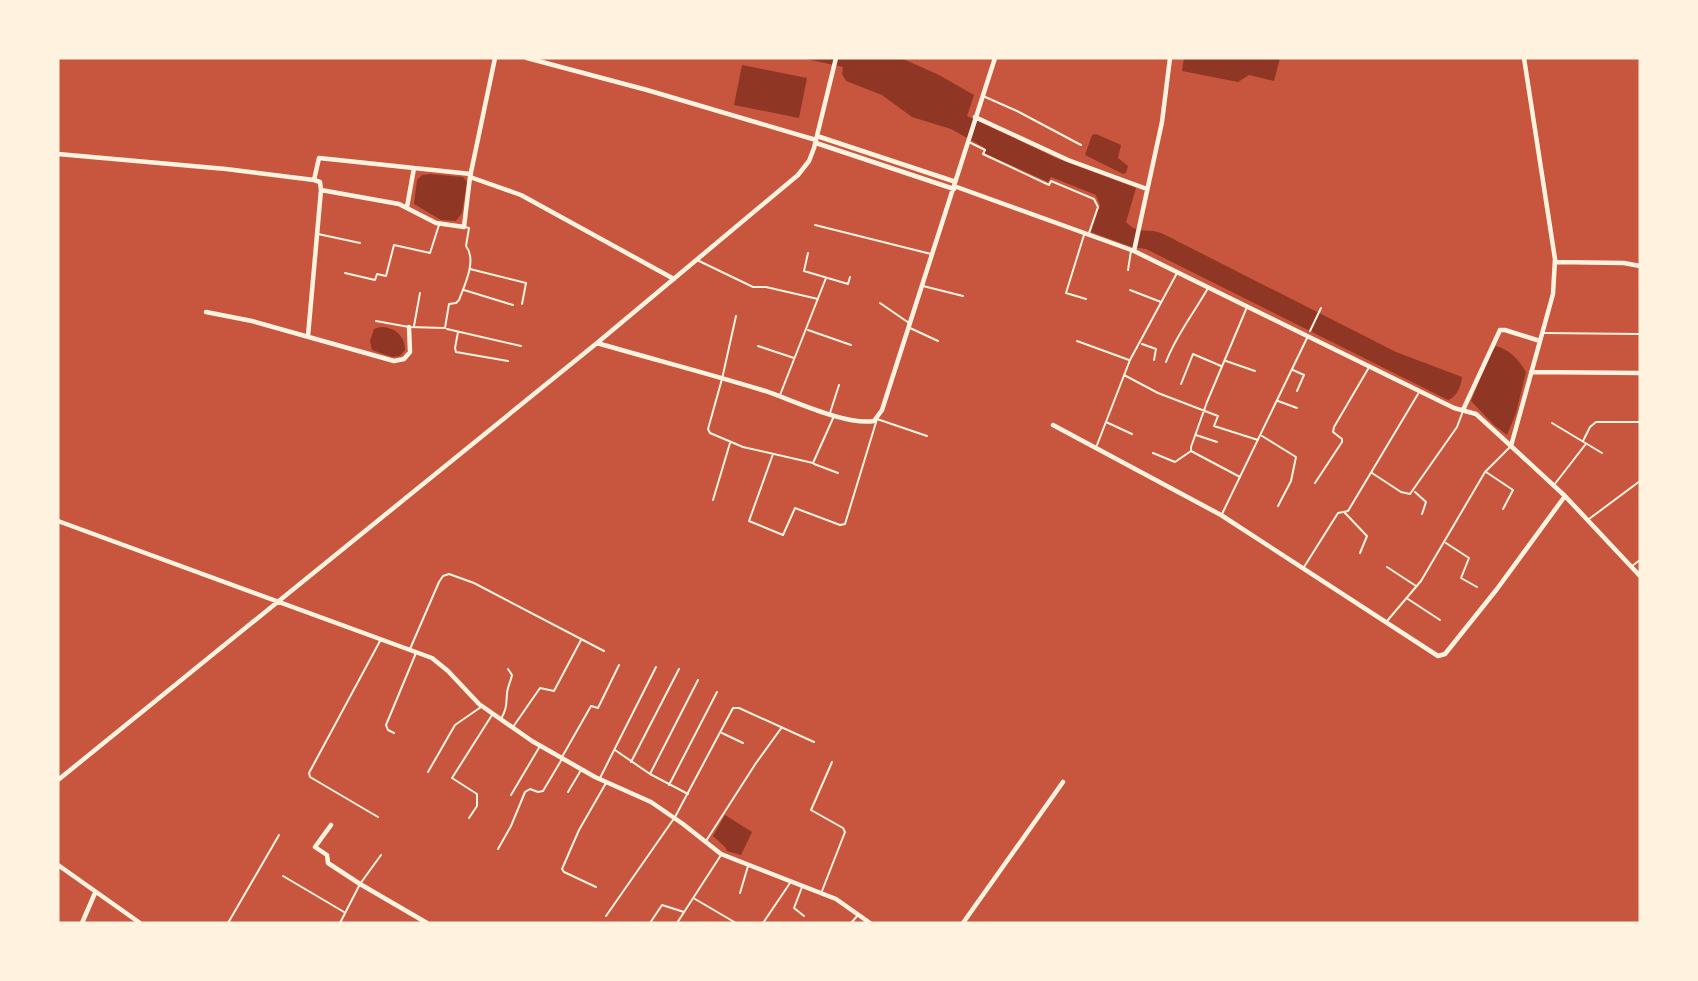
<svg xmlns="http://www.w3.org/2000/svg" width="1698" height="981" viewBox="0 0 1698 981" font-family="'Fira Sans',sans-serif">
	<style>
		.water { fill: #8f3625 }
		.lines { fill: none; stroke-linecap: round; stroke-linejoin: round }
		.path { stroke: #fff3e0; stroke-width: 2 }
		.service { stroke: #fff3e0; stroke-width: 2 }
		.minor { stroke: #fff3e0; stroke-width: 4.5 }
	</style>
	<rect width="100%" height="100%" fill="#c8553d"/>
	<path class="water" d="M802 58H901L939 75 974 95 967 116 1056 158 1136 188 1126 222C1136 232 1141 230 1153 231 1162 232 1173 239 1181 243L1396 352 1462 377C1461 386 1457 397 1448 400L1146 249 1132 247 1091 232 1100 205 1096 195 1051 177 1048 182 984 153 985 148 951 129 912 117 882 95 846 81 842 74 843 67Z
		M1184 58H1280L1274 81 1249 75 1238 82 1182 71Z
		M742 65 807 78 799 118 734 105Z
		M1096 134 1121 145 1118 158 1128 166 1126 173 1123 174 1085 155 1092 135Z
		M430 174 463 177 467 182 462 213 456 221 441 220 414 204 417 180 422 175Z
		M380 327C394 327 405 335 405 350L400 356 392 357 372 350 370 341 374 329Z
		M1496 346C1510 350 1518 359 1526 372L1516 413 1507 435 1494 425 1471 401 1491 352Z
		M725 815 752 832 741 855 727 851 725 847 713 836Z"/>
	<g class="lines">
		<path class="path" d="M1310 331 1321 308"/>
		<path class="service" d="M983 96 1017 111 1081 145
			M971 143 985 150 983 154 1049 185 1051 181 1094 199 1098 207 1089 233
			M815 225 931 254
			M318 234 360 243
			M1084 235 1066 293 1086 299
			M808 253 804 271 848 284 850 277
			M697 260 753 287H766L818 299
			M470 269 526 283 522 304
			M1128 270 1131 251
			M345 273 375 280 377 274 386 276 394 245 430 253 439 225
			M923 286 963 296
			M464 290 513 305
			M1130 290 1161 302
			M880 303 909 323
			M736 316 722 379 708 429 710 433 743 447 813 463 834 416
			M376 321 409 327 445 328 449 304 456 303 459 300C465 284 477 260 466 246L469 228 465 227
			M414 326 420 293
			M910 328 938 341
			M447 329 521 346
			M808 330 851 345
			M458 332 455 348 456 352 508 361
			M1543 333 1640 334
			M1077 341 1129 360
			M1142 344 1156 349 1154 360
			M758 346 794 358
			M1226 361 1255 371
			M1166 362C1176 335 1194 313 1208 288
			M1293 370 1304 375 1297 391
			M1124 375 1158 393 1218 416 1214 426 1258 440
			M1181 384 1193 354 1221 366
			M780 395 826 278
			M1278 401 1297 408
			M830 413 839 385
			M1106 422 1132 434
			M1552 423 1602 453
			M1196 435 1217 442
			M1262 436 1296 457 1291 481 1278 506
			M1583 441 1590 427 1596 422H1640
			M1097 445 1130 360 1177 273
			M1191 451V447L1207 402 1247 307
			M1153 453 1175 462 1191 451 1240 477
			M773 454 749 521 783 535 795 508 840 525 845 524 877 419 927 436
			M814 464 838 473
			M1486 472 1513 490 1503 509
			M1372 473 1401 492 1410 494 1457 427 1463 411
			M1315 483 1342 442V439L1333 432 1334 427 1368 369
			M1554 485 1585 445
			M1415 492 1426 502 1422 514
			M713 500 730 443
			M1345 513 1367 536 1360 553
			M1222 514 1308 336
			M1589 519 1640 481
			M1446 543 1469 558 1461 578 1477 587
			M1632 566 1640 560
			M1304 567 1338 513 1348 511 1418 394
			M1387 567 1416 586
			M1408 599 1440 620
			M1387 621 1421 581 1485 472 1510 447
			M410 649 439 582 443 576 449 574 474 583 604 651
			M501 719C507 708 506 705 507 694 507 688 511 681 512 675L508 669
			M513 727 540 688 554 691 581 640
			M394 733 388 730 386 725 416 653
			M722 733 743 743
			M615 750 650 774 688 794
			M562 757 591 706 598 708 619 665
			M631 762 679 669
			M428 772 455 725 481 707
			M650 774 698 680
			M600 778 656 667
			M669 785 717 692
			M568 792 581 770
			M511 795 540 746
			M378 817 310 777 309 773 380 641
			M469 818 477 806V794L452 778 492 715
			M706 841 756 763 782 727
			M498 849 511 826 525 792 530 789 538 792 543 791 562 759
			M283 876 344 912
			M596 887 564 872 562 869 579 830 606 783
			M802 887 794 908 804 916
			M822 891 845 832 843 828 811 810 832 762
			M740 893 748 866
			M695 899 736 923
			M606 916 675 817 733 708H739L814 742
			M228 923 279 835
			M340 923 360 884 381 855
			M650 923 662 905 684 912
			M677 923 721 855
			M763 923 790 883
			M851 923 858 915"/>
		<path class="minor" d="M527 58 647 90 816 140
			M975 117 1068 160 1147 189
			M817 136 953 181
			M816 143 954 189
			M58 154 226 169 314 180
			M470 177 521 195 674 279
			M954 186 1134 251 1454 408 1476 414 1511 446 1553 294 1555 259 1524 58
			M321 190 320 182 314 180 319 158 471 174
			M407 207 414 168
			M1134 251 1162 122 1170 58
			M1555 262 1624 263 1640 266
			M206 312 252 321 394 361 404 359 410 352 409 327
			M308 336 321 190 399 204 436 223 464 227 470 177 495 58
			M597 343C652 359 707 373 762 390 791 399 845 426 874 421L882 410 995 58
			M1531 372 1640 373
			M1463 410 1500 330H1505L1540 341
			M1053 425 1221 515 1438 656 1445 654 1497 589 1565 496
			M1511 446 1565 496 1640 576
			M58 521 432 658 448 671 479 704 532 741 595 777 651 802 683 824 721 854 836 899 870 923
			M58 780 597 343 798 175 809 161 814 148 836 58
			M331 825 315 847 327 855 328 863 360 884 427 923
			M58 865 140 923
			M82 923 95 893
			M963 923 1063 782"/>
	</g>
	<rect width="1698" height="981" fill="none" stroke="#fff3e0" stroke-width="119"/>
</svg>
